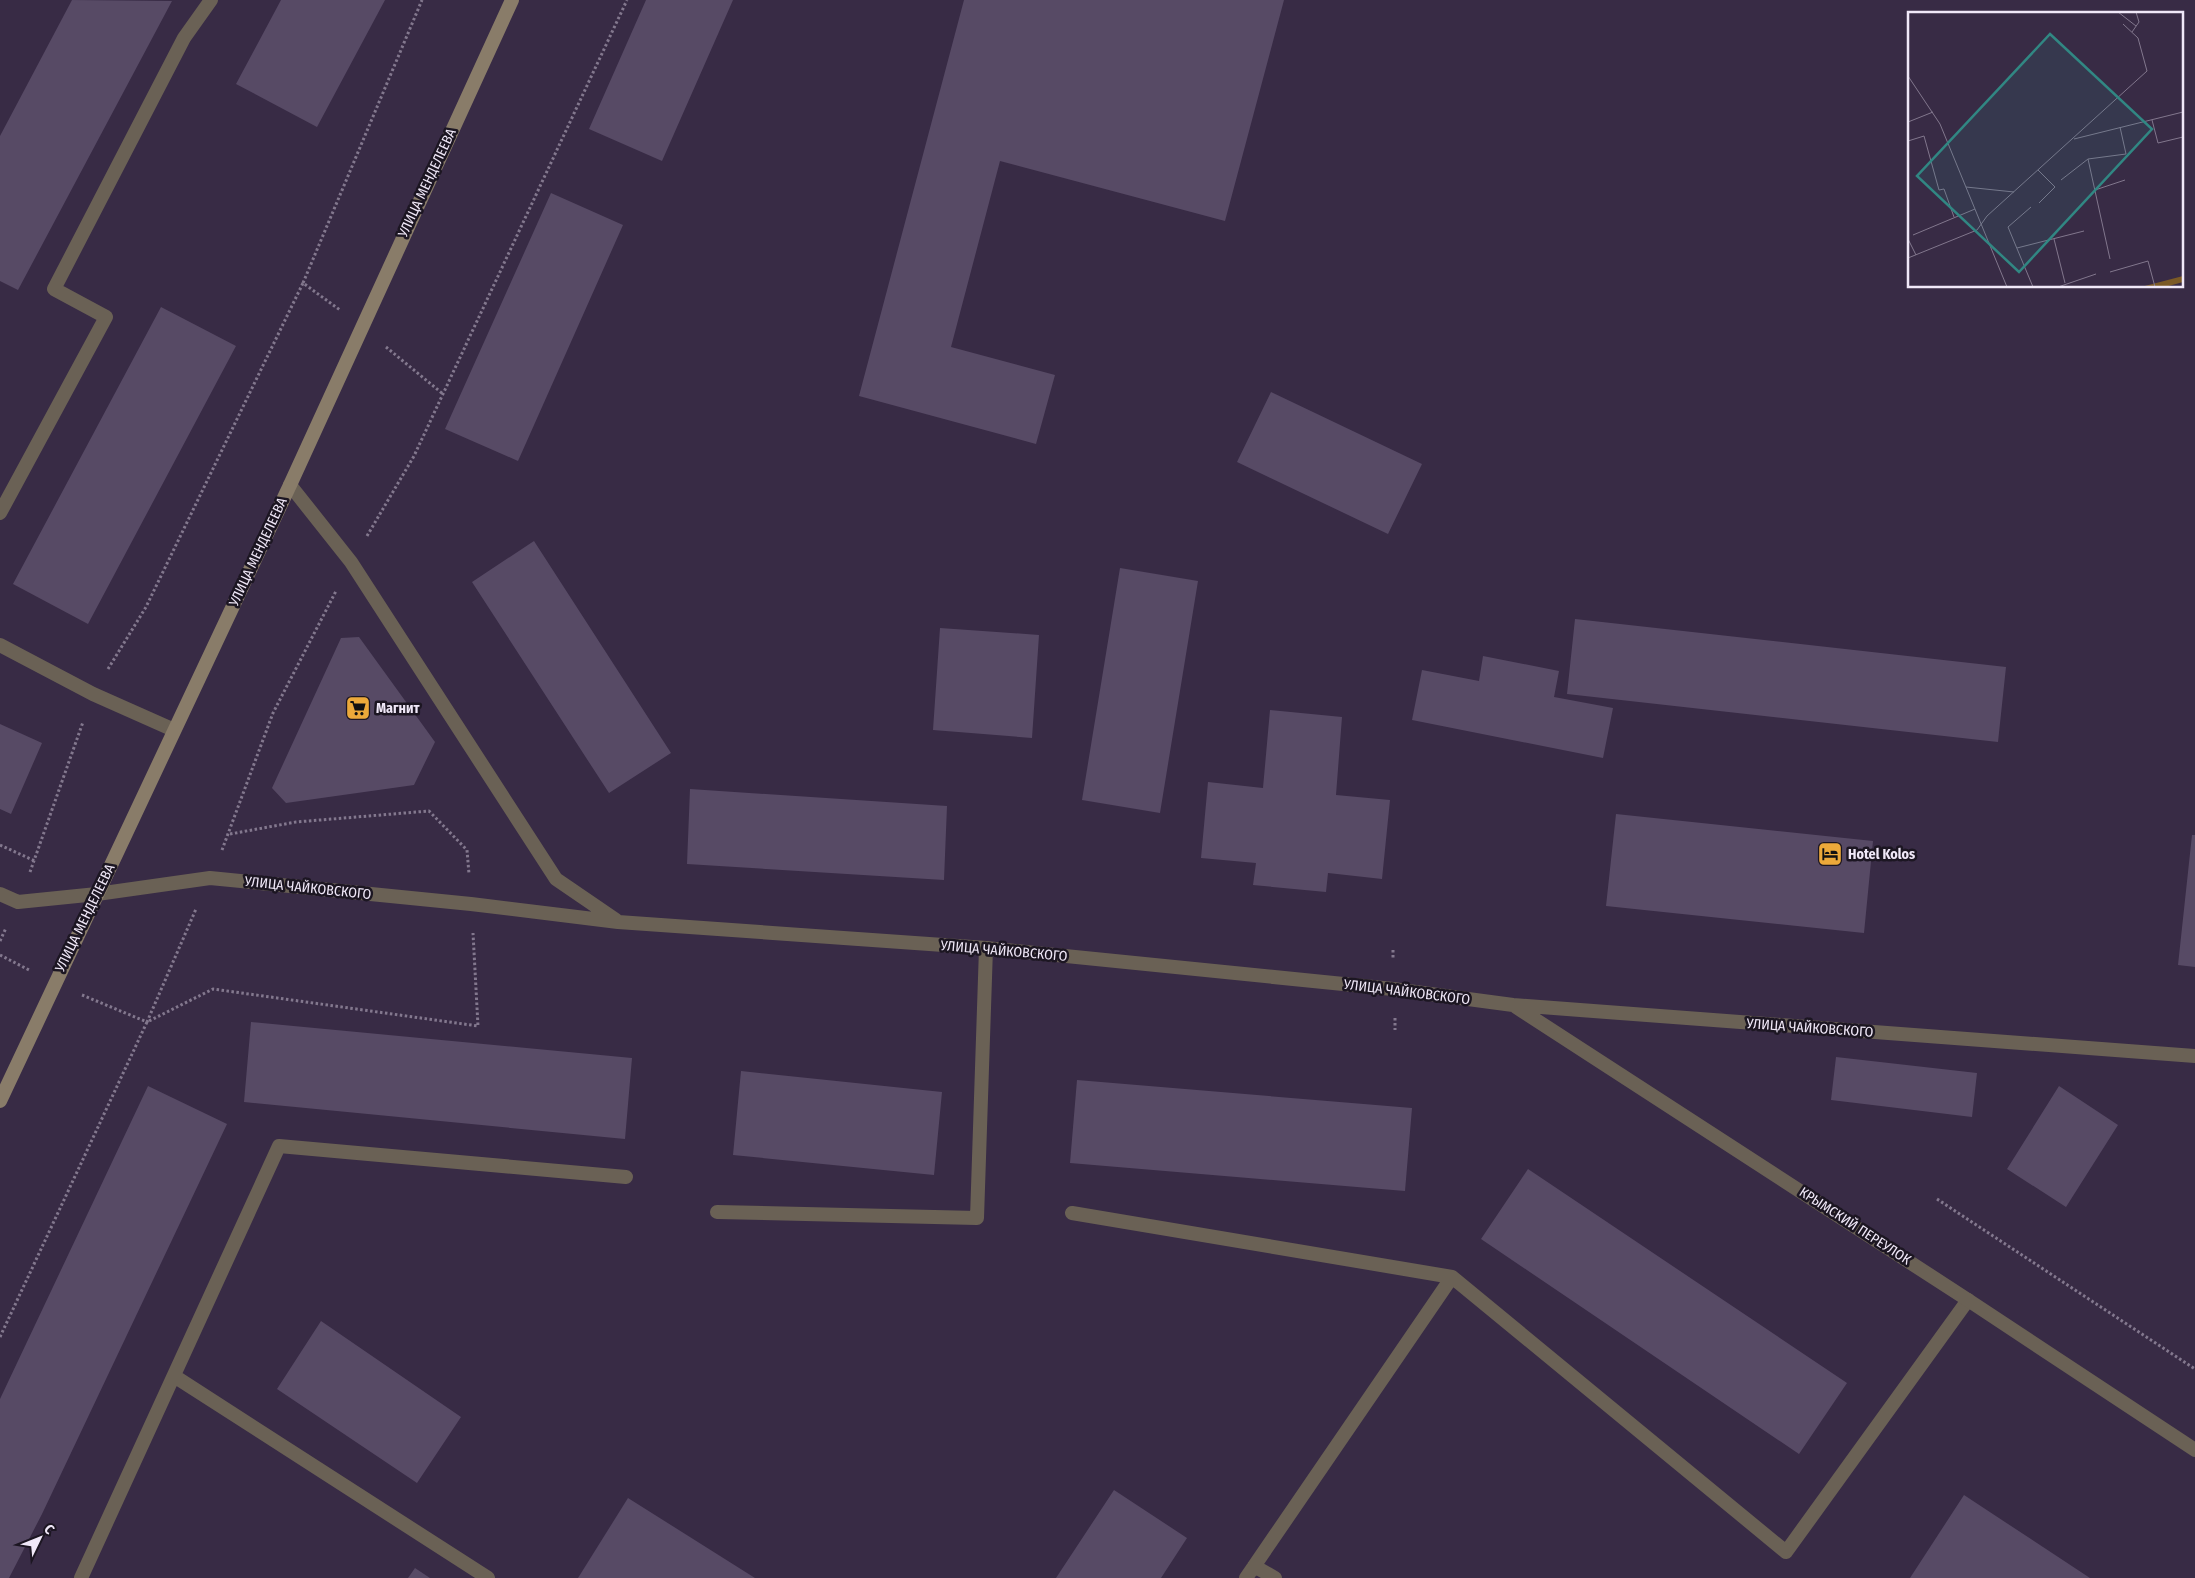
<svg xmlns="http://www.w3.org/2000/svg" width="2195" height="1578" viewBox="0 0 2195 1578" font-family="'Fira Sans Condensed',sans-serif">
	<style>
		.building { fill: #574a65 }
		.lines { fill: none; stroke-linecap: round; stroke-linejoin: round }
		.path { stroke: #83788e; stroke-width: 3; stroke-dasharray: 2.5 2.5; stroke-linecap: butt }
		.service { stroke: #6a6155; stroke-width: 14 }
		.minor { stroke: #6a6155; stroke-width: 14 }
		.secondary { stroke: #897c69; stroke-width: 14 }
		.labels { text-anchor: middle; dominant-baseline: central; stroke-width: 5; stroke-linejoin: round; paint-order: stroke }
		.street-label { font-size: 14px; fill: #f0e8f8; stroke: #1c1622 }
		.poi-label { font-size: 14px; font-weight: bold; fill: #f0e8f8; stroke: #1c1622; text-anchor: start }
		.inset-road { fill: none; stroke: #82778d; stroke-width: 1 }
		.view { fill: #318783; fill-opacity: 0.15; stroke: #318783; stroke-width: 2.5 }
		.inset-edge { fill: none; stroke: #f0e8f8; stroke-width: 2.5 }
	</style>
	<rect width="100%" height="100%" fill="#382b45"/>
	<path class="building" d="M72 0 172 1 18 290 0 281V136Z
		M281 0H385L317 127 236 84Z
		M646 0H733L662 161 589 129Z
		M964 0H1284L1225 221 1000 161 951 347 1055 375 1036 444 859 396Z
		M551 193 623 225 518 461 445 429Z
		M161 307 236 346 88 624 13 584Z
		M1271 392 1422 464 1388 534 1237 462Z
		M534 541 671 753 609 793 472 582Z
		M1120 568 1198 581 1160 813 1082 800Z
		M1575 619 2006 667 1998 742 1567 694Z
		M940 628 1039 635 1032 738 933 730Z
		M359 637 435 742 414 785 286 803 272 788 341 638Z
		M1483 656 1559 671 1554 697 1613 708 1603 758 1412 720 1422 670 1479 681Z
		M1270 710 1342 717 1336 795 1390 800 1382 879 1328 873 1326 892 1253 885 1256 863 1201 858 1208 782 1263 788Z
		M0 724 42 743 11 814 0 809Z
		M690 789 947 806 944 880 687 864Z
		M1616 814 1873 841 1864 933 1606 906Z
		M2192 835H2195V967L2178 965Z
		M251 1022 632 1058 625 1139 244 1102Z
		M1836 1057 1977 1073 1972 1117 1831 1100Z
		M741 1071 942 1092 934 1175 733 1155Z
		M1077 1080 1412 1108 1405 1191 1070 1163Z
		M148 1086 227 1124 42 1514 9 1578H0V1399Z
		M2059 1086 2118 1125 2066 1207 2007 1169Z
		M1528 1169 1847 1383 1799 1454 1481 1239Z
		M321 1321 461 1417 417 1483 277 1389Z
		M1114 1490 1187 1538 1161 1578H1056Z
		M1964 1495 2090 1578H1910Z
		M628 1498 755 1578H578Z
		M415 1568 430 1578H408Z"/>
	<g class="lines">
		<path class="path" d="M303 283 422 0
			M386 347 443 394
			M367 536 414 456 627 0
			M108 669 146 607 303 283 340 310
			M230 834 296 822 429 811 467 850 469 874
			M0 845 35 861
			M222 850 273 713 336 591
			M30 872 83 722
			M0 941 6 928
			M1393 950V959
			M0 955 31 971
			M82 995 147 1022 196 909
			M1395 1018V1030
			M1937 1199 2195 1369
			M0 1337 147 1022 213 989 478 1026 473 933"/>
		<path class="service" d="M0 513 106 317 54 289 184 38 211 0
			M0 645 93 694 174 730
			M717 1212 977 1218 986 948
			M1072 1213 1452 1277 1786 1552 1968 1300
			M174 1376 488 1578
			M1254 1566 1275 1578
			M81 1578 279 1146 626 1177
			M1246 1578 1452 1277"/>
		<path class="minor" d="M290 485 351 562 556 879 616 920
			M0 894 18 902 97 894 210 878 471 904 618 922 986 948 1393 989 1513 1005 2195 1056
			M1516 1007 1968 1300 2195 1450"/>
		<path class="secondary" d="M0 1101 290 485 512 0"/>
	</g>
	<defs>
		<symbol id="supermarket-square" viewBox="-11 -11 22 22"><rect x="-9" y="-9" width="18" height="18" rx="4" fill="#eca93a" stroke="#1c1622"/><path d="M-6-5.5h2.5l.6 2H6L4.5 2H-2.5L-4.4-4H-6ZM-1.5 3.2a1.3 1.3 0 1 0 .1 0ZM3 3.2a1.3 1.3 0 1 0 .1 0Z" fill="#111"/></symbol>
		<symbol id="hotel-square" viewBox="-11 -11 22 22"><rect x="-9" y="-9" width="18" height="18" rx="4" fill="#eca93a" stroke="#1c1622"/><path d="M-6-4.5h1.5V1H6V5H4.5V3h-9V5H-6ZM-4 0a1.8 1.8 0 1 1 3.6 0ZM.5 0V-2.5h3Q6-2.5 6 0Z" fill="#111"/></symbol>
	</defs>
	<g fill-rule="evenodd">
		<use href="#supermarket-square" x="344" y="694" width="28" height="28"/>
		<use href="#hotel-square" x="1816" y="840" width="28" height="28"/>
	</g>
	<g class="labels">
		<g class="street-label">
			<text transform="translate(427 183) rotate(-65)">УЛИЦА МЕНДЕЛЕЕВА</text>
			<text transform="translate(258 552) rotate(-65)">УЛИЦА МЕНДЕЛЕЕВА</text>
			<text transform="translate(308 888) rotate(6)">УЛИЦА ЧАЙКОВСКОГО</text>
			<text transform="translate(85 918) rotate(-64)">УЛИЦА МЕНДЕЛЕЕВА</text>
			<text transform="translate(1004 951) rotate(5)">УЛИЦА ЧАЙКОВСКОГО</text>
			<text transform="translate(1407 992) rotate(7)">УЛИЦА ЧАЙКОВСКОГО</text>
			<text transform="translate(1810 1028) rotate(4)">УЛИЦА ЧАЙКОВСКОГО</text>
			<text transform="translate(1855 1226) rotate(33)">КРЫМСКИЙ ПЕРЕУЛОК</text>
		</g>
		<g class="poi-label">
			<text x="376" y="708">Магнит</text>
			<text x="1848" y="854">Hotel Kolos</text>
		</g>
	</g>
	<g transform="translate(1908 12)">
		<rect width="275" height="275" fill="#382b45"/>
		<path d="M275 264V270L257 275H233Z" fill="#7b5a26"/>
		<path class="inset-road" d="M210 0 228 14M224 20 231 10 228 0M0 64 32 112 99 275M244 108 250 131 275 125M0 110 25 100M166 127 275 100M0 129 16 124 31 178 36 177 46 205M180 147 202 247M130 158 147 175 131 191M153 168 180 147 218 142 212 115M58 175 106 180M187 178 217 168M123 195 100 215 125 275M5 223 67 197M0 227 8 243M146 227 157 271M109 236 176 219M0 246 69 218 79 204 239 59 230 26 215 12M202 260 240 249 247 275M150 275 188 262"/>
		<path class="view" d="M142 22 244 117 111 260 9 164Z"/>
		<rect width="275" height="275" class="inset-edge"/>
	</g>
	<g transform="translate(40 1538) rotate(47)" stroke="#1c1622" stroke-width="4" paint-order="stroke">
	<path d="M0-4L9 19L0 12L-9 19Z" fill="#f0e8f8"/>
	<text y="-8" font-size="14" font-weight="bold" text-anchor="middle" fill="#f0e8f8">С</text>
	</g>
</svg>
